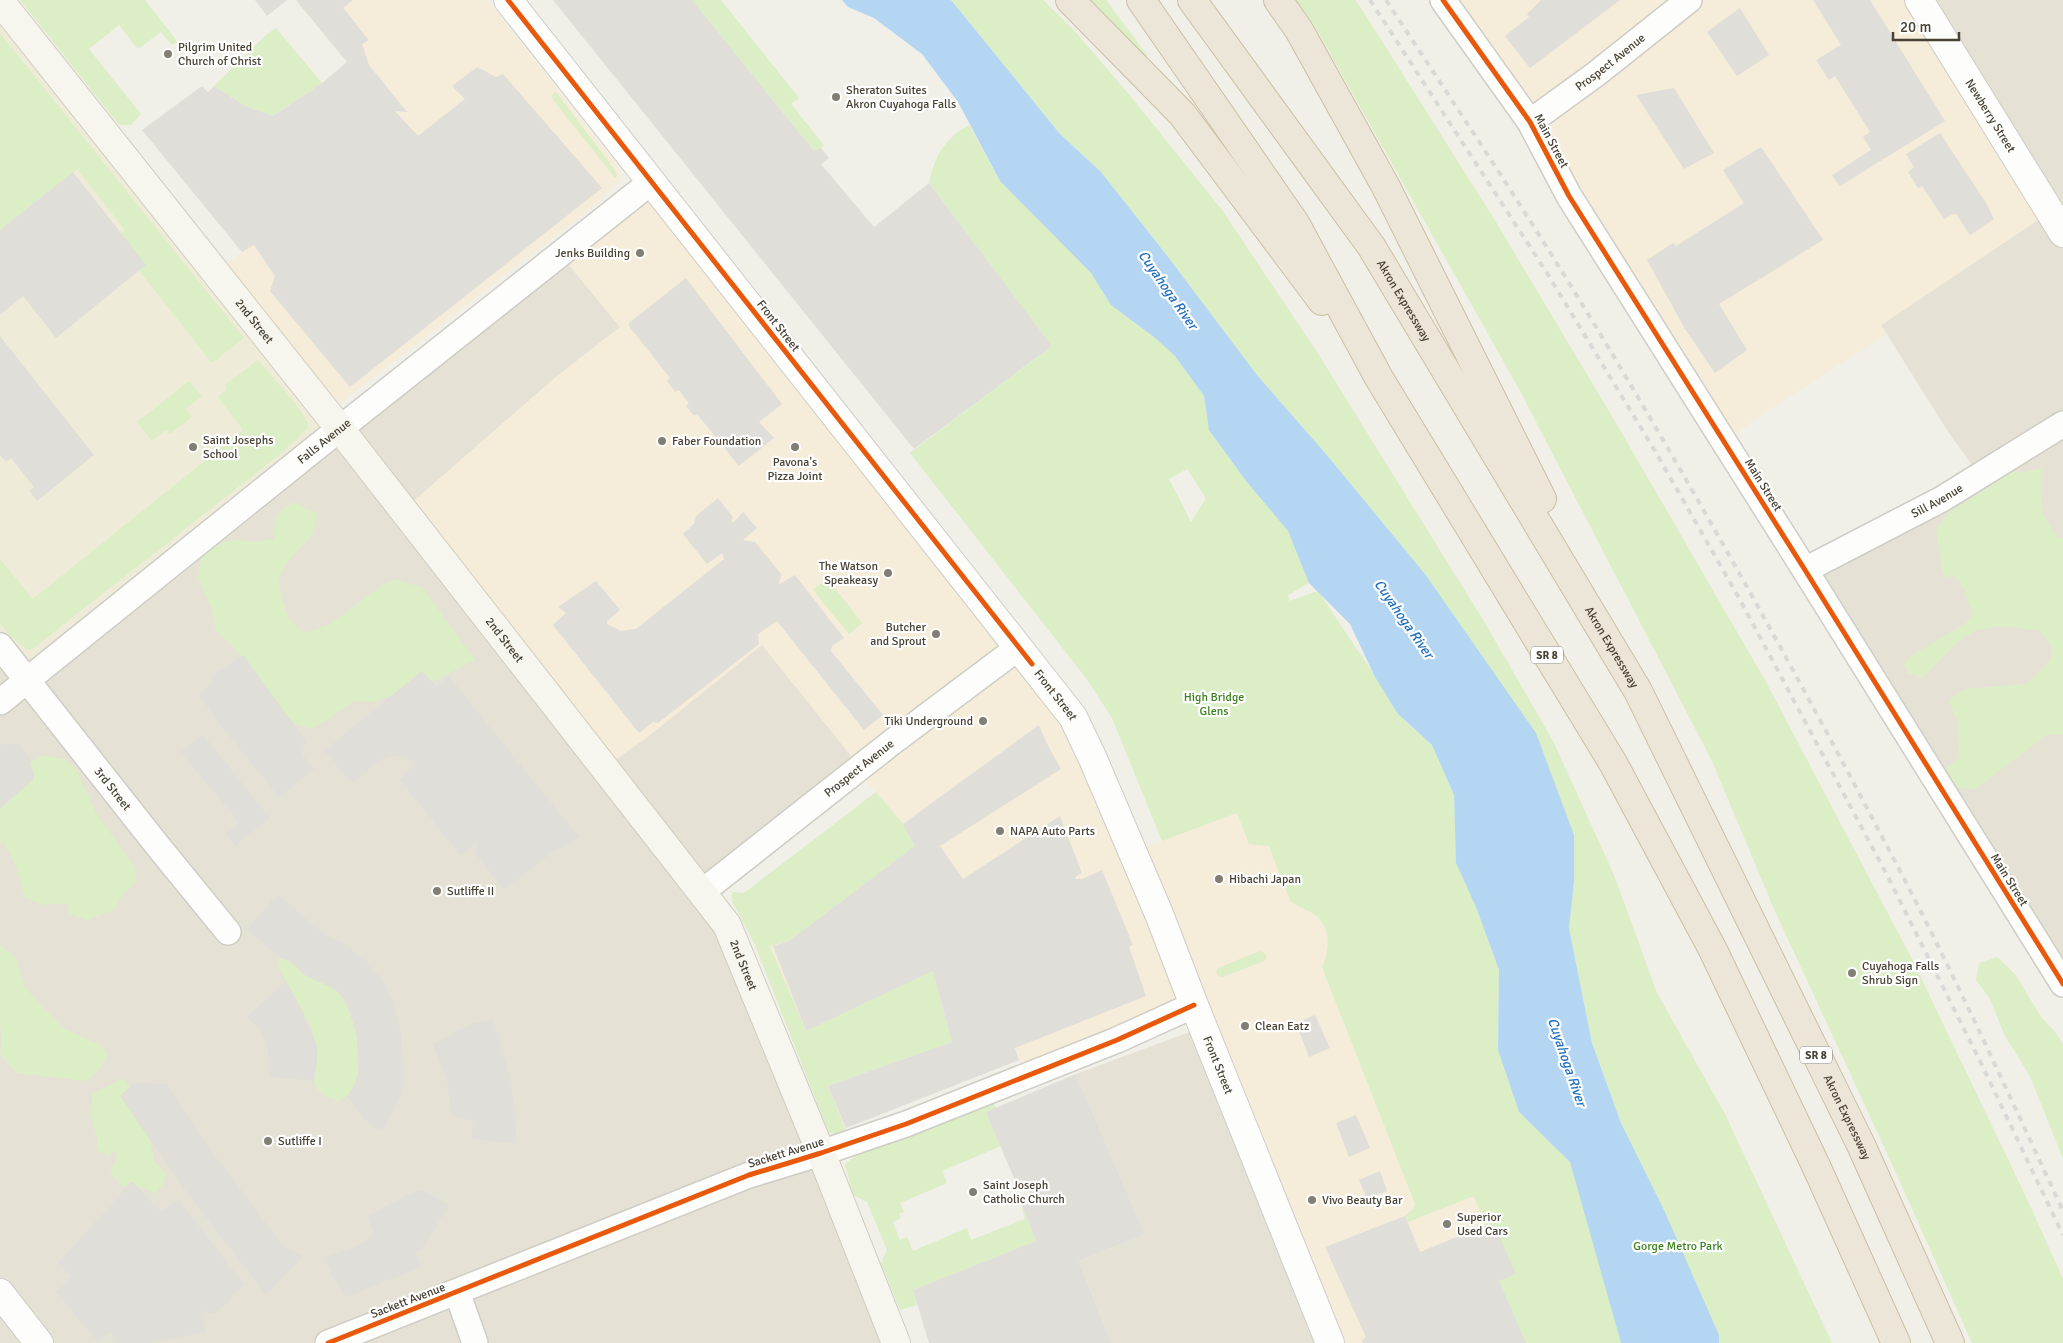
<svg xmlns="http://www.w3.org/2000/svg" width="2063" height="1343" viewBox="0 0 2063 1343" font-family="Signika,sans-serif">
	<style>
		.residential { fill: #e5e2d5 }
		.commercial { fill: #f5ecd9 }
		.education { fill: #efebd9 }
		.green { fill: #dbeec5; fill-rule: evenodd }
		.parking { fill: #e0ded8 }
		.water { fill: #b4d6f3 }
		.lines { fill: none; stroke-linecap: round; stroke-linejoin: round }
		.minor-casing { stroke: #cecdc6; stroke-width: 28 }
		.tertiary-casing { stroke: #cecdc6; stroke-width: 30 }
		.secondary-casing { stroke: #d0cdbe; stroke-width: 30 }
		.motorway-casing { stroke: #cbbfa1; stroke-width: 30 }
		.minor { stroke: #fdfdfc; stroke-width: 25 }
		.tertiary { stroke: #fdfdfc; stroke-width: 28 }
		.secondary { stroke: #f6f5ee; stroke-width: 28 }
		.motorway { stroke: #ece6d8; stroke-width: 28 }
		.rail { stroke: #d9d9d8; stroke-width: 4; stroke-dasharray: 6 6; stroke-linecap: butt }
		.cycleway-casing { stroke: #fff; stroke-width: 8 }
		.cycleway { stroke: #e8590c; stroke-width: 5 }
		.poi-dot { fill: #837e73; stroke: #fff; stroke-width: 2 }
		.labels { text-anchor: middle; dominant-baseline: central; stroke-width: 4.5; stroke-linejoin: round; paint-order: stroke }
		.shield { fill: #fff; stroke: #7f7a71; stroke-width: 1 }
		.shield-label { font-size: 11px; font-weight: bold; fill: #484134 }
		.poi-label { font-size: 12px; fill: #484134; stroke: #fff; text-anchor: start }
		.street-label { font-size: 12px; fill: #484134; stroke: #fff }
		.park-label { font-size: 12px; fill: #3d8020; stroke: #fff }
		.water-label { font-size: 14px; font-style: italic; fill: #2170bf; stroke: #fff }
	</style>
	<rect width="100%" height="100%" fill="#f0efe8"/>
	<path class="residential" d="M1919 0H2063V984L1805 570 1979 475 1947 430 1881 325 2050 212Z
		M560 254 620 327 556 377 403 511 645 739 762 644 860 767 702 892 896 1343H0V646L27 679Z
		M1198 1029 1326 1343H1111L1079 1261 1145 1234 1076 1074Z"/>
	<path class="commercial" d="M295 0H487L618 167 621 180 599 202 341 403 323 387 225 266 405 122 347 62Z
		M1447 0H1674L1530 117Z
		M1689 0H1919L2050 212 1881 325 1887 334 1761 415 1724 442 1530 122Z
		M651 182 1019 647 860 767 762 645 645 739 605 767 402 511 556 377 620 327 560 254Z
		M1018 653 1065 717 1188 1004 1024 1070 974 939 806 1031 770 946 789 941 876 792 859 773Z
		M1237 813 1249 843 1269 845 1290 901 1314 915 1323 923 1327 936 1329 950 1322 967 1415 1204 1413 1209 1405 1216 1408 1222 1474 1195 1486 1225 1495 1226 1526 1343H1334L1136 851Z"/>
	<path class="education" d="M0 1 340 429 27 679 0 646Z"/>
	<path class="green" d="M20 0H145L177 41 172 45 161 32 138 49 119 25 89 49 141 114 131 125H119Z
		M692 0H721L799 98 791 104 824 145 815 152Z
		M951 0H1043L1073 29 1132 98 1222 210 1317 352 1485 623 1554 743 1614 875 1657 993 1725 1114 1832 1343H1524L1499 1281 1495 1226 1486 1225 1474 1196 1408 1222 1405 1216 1413 1209 1415 1204 1322 967C1330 950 1332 927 1314 914 1306 909 1297 907 1290 901L1269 846 1249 844 1237 813 1162 841 1112 718 1086 678 910 453 1052 346 929 183C935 156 944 139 969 125L1000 181 1091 273 1111 305 1154 337 1175 356 1204 396 1209 430 1246 481 1288 531 1309 583 1288 595 1289 601 1318 591 1405 721 1432 745 1454 795 1456 863 1476 906 1499 970 1498 1050 1519 1112 1570 1162 1637 1157 1621 1123 1592 1043 1569 928 1574 882V835L1425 574 1326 454 1257 375 1165 253 1101 172 1060 134ZM1187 469 1206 498 1191 522 1169 479Z
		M1087 0H1106L1147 55 1144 59Z
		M1296 0H1355L1363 11 1496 222 1616 423 1766 682 1913 961 2027 1199 2063 1279V1343H1972L1887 1153 1774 909 1712 761 1519 389 1313 23Z
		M276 28 322 83 273 116 245 106 214 86 266 35Z
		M0 33 244 338 212 363 114 239 125 230 77 169 0 230Z
		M554 92H556L614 169 617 176 615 178 554 101 552 96Z
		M258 360 295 403 308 423 307 429 283 452 31 650 26 649 11 637 0 623V559L33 599 243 430 218 397 227 389 225 385Z
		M189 381 202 396 186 409 192 417 169 434 166 430 152 441 137 422Z
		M2041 468C2041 498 2037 514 2059 538H2063V735L2048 734 1975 789 1954 787 1946 768 1959 758 1957 721 1949 700 1965 689 2027 684 2050 661 2052 648 2041 631C2015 627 1983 621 1961 640 1947 651 1936 666 1922 678L1908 673 1904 665 1909 657 1966 623 1972 614 1965 591 1954 575 1945 578 1941 566 1936 529 1950 512 2012 472H2025Z
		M293 502 318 514 312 535 290 559 278 579 283 601 289 619 304 633 330 624 382 585 395 579 423 588 475 660 436 680 374 702 354 701 326 721 310 729 275 716 257 678 237 651 216 630 210 605 198 578 202 554 224 542 240 540 251 542 274 539C275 516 273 515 293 502Z
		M827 578 862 623 849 634 813 590Z
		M43 755 63 759 75 767 96 813 134 866 137 880 120 899 114 910 87 920 69 914 67 903 43 905 24 897 16 866 4 843H0V808L33 780 30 763Z
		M876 792 903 824 916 846 789 941 770 946 806 1031 933 971 952 1042 828 1086 847 1133 839 1135 829 1132 825 1123 755 945 732 901V892L744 893Z
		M0 946 16 957 24 986 45 1010 65 1029 103 1046 107 1055 97 1073 85 1081 17 1073 0 1055 2 1039 0 1025Z
		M1260 951 1266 954V959L1264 961 1222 977 1218 976 1216 971 1218 968Z
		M1997 957 2015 974 2041 1017 2056 1033 2063 1044V1159L2030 1076 2004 1034 1990 999 1976 980 1979 963Z
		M281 958C292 960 296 969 305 975 315 982 328 983 336 991 356 1007 366 1071 351 1092 348 1096 343 1098 339 1101 330 1099 321 1094 316 1087 310 1077 318 1060 317 1048 314 1025 288 986 277 964Z
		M123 1078 143 1104 154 1161 166 1173 164 1182 156 1193 144 1188 121 1186 110 1171 115 1163 116 1150 107 1157 97 1149V1137L90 1113 93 1094Z
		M992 1100 996 1108 986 1112 1001 1146 942 1171 947 1183 900 1203 904 1212 899 1214 901 1218 893 1222 900 1240 907 1237 913 1251 967 1228 971 1240 1025 1219 1020 1201 1036 1241 913 1290 917 1305 900 1310 881 1263 887 1250 867 1202 853 1195 845 1164 858 1154Z"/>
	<path class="parking" d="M255 0H287L267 16Z
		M296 0H353L343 8 369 40 362 44 369 65 407 112 395 111 418 136 465 99 452 86 477 67 496 77 503 74 602 188 350 387 270 291 275 276 254 245 242 252 142 130 202 86 208 92 214 86 245 106 273 116 322 83 347 62Z
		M553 0H692L814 151 821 148 829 158 821 164 874 227 929 183 1052 346 914 449Z
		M1541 0H1620L1530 68 1505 36 1529 17 1527 14Z
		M1813 0H1870L1945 121 1840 186 1832 175 1871 150 1863 137 1870 132 1835 76 1829 80 1816 60 1841 45Z
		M1740 8 1769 55 1737 76 1707 32Z
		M1674 88 1714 153 1684 169 1636 95Z
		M1940 133 1986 203 1994 219 1970 235 1957 215 1953 214 1944 219 1922 186 1918 188 1908 172 1914 167 1906 154Z
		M1761 147 1823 240 1719 304 1747 350 1715 373 1685 329 1647 260 1673 243 1676 246 1744 203 1723 170Z
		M73 172 146 265 56 338 23 296 0 315V230Z
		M686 278 782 404 759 422 774 438 739 466 697 414 694 416 686 406 689 403 679 390 675 392 667 381 670 378 629 326V323Z
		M0 336 94 455 37 501 29 491 34 487 11 458 6 462 0 455Z
		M718 498 733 517 731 522H734L743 512 757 528 743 540 755 542 781 574 779 584 795 575 844 638 832 646 831 651 883 715 864 730 777 621 758 634 759 644 658 723 653 722 639 733 553 625 566 613 558 607 596 581 620 610 607 621V624L621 631 636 629 724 559 723 554H721L707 564 683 534 694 524 696 516Z
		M243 655 306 741 302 753 309 764 315 769 279 797 224 730 198 694 212 683 211 676Z
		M422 671 436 686 449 676 579 837 563 849H557L504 890 475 853 477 844 460 855 399 779 414 765 415 761 393 755 384 758 352 783 323 751Z
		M1039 725 1046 742 1061 769 940 846 963 879 1060 816 1082 873 1075 877 1076 879H1082L1102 870 1133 945 1129 947 1146 996 1015 1048 1019 1060 846 1128 828 1086 952 1042 933 971 806 1031 773 946 789 941 915 846 903 824Z
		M203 734 270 818 235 846 225 834 239 822 180 752Z
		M19 743 31 760 30 763 34 773 33 780 0 808V746L3 744Z
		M277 894 326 935 342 942 366 960 382 979 392 998 401 1031 403 1083 399 1100 384 1128 375 1130 364 1119 347 1096 354 1086 358 1075 357 1037 347 1002 336 990 305 975 290 961 283 959 246 930Z
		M286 981 301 1009 317 1046V1061L314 1081 270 1077V1064L266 1042 259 1028 247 1017Z
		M1315 1015 1330 1048 1309 1057 1296 1023Z
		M493 1019 511 1080 516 1127 515 1143 496 1142 471 1138 473 1121 451 1116 447 1080 433 1044 452 1035V1032L475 1023Z
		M1076 1074 1145 1234 1079 1261 1111 1343H929L913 1290 1036 1241 1022 1205 1033 1200 1025 1180 1016 1183 986 1112Z
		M134 1083 167 1084 208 1146 284 1247 303 1256 266 1295 184 1189 120 1096Z
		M1356 1115 1370 1148 1349 1157 1336 1123Z
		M1380 1171 1387 1191 1367 1199 1359 1180Z
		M132 1181 160 1211 179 1200 245 1285 230 1297 232 1299 214 1314 203 1311 201 1312 206 1332 150 1343H114L111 1332 97 1341 55 1291 71 1277 58 1263Z
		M423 1190 450 1205 420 1251H415L421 1267 346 1297 334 1279 324 1257 353 1248 371 1237 373 1231 367 1216 415 1191Z
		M1405 1216 1420 1252 1486 1225 1495 1226 1516 1274 1499 1281 1526 1343H1363L1362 1340 1366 1337 1325 1247Z"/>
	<path class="water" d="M842 0H951L1060 134 1101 172 1165 253 1257 375 1326 454 1425 574 1536 733 1574 835V882L1569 928 1592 1043 1621 1123 1664 1210 1719 1335V1343H1621L1570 1162 1519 1112 1498 1050 1499 970 1476 907 1456 863 1454 795 1432 745 1398 714 1375 677 1350 624 1309 583 1288 531 1246 481 1209 430 1204 396 1175 356 1154 337 1111 305 1091 273 1000 181 958 102 922 54 874 18 848 7Z"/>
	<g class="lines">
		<defs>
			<g id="minor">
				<path d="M1443 0 1530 122 1569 196 1805 570 2063 984"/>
				<path id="s1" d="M1530 122 1596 74 1689 0"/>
				<path id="s2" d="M1805 570 1942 499 2063 424"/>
				<path id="s3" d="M0 646 157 845 228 932"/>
				<path id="s4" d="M0 702 313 450 651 182"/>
				<path id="s5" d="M702 892 891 743 1019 647"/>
				<path d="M457 1292 475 1343"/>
				<path d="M328 1343 749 1175 821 1153 906 1124 1117 1040 1194 1005"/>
			</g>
			<g id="tertiary">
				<path id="s6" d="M508 0 1073 717 1093 759 1159 914 1194 1005 1330 1343"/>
				<path id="s7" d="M1919 0 2063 233"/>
				<path d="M0 1293 39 1343"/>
			</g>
			<g id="secondary">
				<path id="s8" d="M0 1 340 429 727 925 821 1153 896 1343"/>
			</g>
			<g id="motorway">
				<path d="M1070 0 1182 114 1322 301"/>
				<path d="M1141 0 1295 223 1379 378 1613 763 1713 950 1817 1168 1896 1343"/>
				<path id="s9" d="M1192 0 1371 246 1638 691 1861 1145 1950 1343"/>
				<path d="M1278 0 1299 30 1386 187 1542 499"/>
			</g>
		</defs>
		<use href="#minor" class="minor-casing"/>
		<use href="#tertiary" class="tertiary-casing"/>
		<use href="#secondary" class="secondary-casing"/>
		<use href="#motorway" class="motorway-casing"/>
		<use href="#minor" class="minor"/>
		<use href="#tertiary" class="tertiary"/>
		<use href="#secondary" class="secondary"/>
		<use href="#motorway" class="motorway"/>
		<path class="rail" d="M1370 0 1547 273 1655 451 1739 598 1887 875 1979 1059 2063 1235
			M1386 0C1451 99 1517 198 1579 299 1693 486 1799 677 1900 871 1958 982 2010 1097 2063 1211"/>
		<defs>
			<path id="cycleway" d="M508 0 1032 664
				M1443 0 1530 122 1569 196 1805 570 2063 984
				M328 1343 749 1175 821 1153 906 1124 1117 1040 1194 1005"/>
		</defs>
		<use href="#cycleway" class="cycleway-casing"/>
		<use href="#cycleway" class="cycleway"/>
	</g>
	<g class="poi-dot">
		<circle cx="168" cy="54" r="5"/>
		<circle cx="836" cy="97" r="5"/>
		<circle cx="640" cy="253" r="5"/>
		<circle cx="662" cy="441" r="5"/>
		<circle cx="193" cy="447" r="5"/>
		<circle cx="795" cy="447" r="5"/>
		<circle cx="888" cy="573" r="5"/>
		<circle cx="936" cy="634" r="5"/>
		<circle cx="983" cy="721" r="5"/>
		<circle cx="1000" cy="831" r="5"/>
		<circle cx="1219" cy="879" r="5"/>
		<circle cx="437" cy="891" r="5"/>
		<circle cx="1852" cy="973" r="5"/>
		<circle cx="1245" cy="1026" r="5"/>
		<circle cx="268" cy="1141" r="5"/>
		<circle cx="973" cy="1192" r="5"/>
		<circle cx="1312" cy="1200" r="5"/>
		<circle cx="1447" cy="1224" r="5"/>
	</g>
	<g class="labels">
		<g class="shield">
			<rect x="1531" y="646.5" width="32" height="17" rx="4"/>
			<rect x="1800" y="1046.5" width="32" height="17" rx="4"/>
		</g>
		<g class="shield-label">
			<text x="1547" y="655">SR 8</text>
			<text x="1816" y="1055">SR 8</text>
		</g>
		<g class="poi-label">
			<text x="178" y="47">Pilgrim United<tspan x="178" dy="14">Church of Christ</tspan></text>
			<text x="846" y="90">Sheraton Suites<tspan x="846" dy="14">Akron Cuyahoga Falls</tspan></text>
			<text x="630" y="253" text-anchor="end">Jenks Building</text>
			<text x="203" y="440">Saint Josephs<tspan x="203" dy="14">School</tspan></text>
			<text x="672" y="441">Faber Foundation</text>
			<text x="795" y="462" text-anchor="middle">Pavona's<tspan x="795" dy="14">Pizza Joint</tspan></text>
			<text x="878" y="566" text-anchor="end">The Watson<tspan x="878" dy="14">Speakeasy</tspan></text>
			<text x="926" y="627" text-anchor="end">Butcher<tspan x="926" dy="14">and Sprout</tspan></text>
			<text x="973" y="721" text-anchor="end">Tiki Underground</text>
			<text x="1010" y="831">NAPA Auto Parts</text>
			<text x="1229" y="879">Hibachi Japan</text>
			<text x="447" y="891">Sutliffe II</text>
			<text x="1862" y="966">Cuyahoga Falls<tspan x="1862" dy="14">Shrub Sign</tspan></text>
			<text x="1255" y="1026">Clean Eatz</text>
			<text x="278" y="1141">Sutliffe I</text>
			<text x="983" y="1185">Saint Joseph<tspan x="983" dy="14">Catholic Church</tspan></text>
			<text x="1322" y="1200">Vivo Beauty Bar</text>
			<text x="1457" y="1217">Superior<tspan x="1457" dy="14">Used Cars</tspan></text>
		</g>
		<g class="street-label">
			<text stroke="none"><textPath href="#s1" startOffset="100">Prospect Avenue</textPath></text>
			<text stroke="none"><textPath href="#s7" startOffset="136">Newberry Street</textPath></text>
			<text transform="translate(1551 141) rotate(62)">Main Street</text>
			<text stroke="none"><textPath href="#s9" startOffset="368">Akron Expressway</textPath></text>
			<text stroke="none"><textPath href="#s8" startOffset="409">2nd Street</textPath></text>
			<text transform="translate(778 326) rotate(52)">Front Street</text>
			<text stroke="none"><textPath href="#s4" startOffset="416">Falls Avenue</textPath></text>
			<text transform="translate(1763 485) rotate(58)">Main Street</text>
			<text stroke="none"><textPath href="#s2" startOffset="149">Sill Avenue</textPath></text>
			<text stroke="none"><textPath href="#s8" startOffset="814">2nd Street</textPath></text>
			<text stroke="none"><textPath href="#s9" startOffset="772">Akron Expressway</textPath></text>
			<text stroke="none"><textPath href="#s6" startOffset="885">Front Street</textPath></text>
			<text stroke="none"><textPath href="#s5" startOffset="200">Prospect Avenue</textPath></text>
			<text stroke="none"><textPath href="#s3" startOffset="182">3rd Street</textPath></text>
			<text transform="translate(2009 880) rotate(58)">Main Street</text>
			<text stroke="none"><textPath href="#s8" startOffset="1219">2nd Street</textPath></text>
			<text stroke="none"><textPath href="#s6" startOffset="1290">Front Street</textPath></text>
			<text stroke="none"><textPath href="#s9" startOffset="1298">Akron Expressway</textPath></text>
			<text transform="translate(786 1153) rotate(-17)">Sackett Avenue</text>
			<text transform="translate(408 1301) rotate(-21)">Sackett Avenue</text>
		</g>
		<g class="park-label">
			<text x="1214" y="697">High Bridge<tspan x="1214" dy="14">Glens</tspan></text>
			<text x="1678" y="1246">Gorge Metro Park</text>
		</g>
		<g class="water-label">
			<text transform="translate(1168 290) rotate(55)">Cuyahoga River</text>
			<text transform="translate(1404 619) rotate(55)">Cuyahoga River</text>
			<text transform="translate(1567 1062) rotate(71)">Cuyahoga River</text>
		</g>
	</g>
	<path d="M1893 32v8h66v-8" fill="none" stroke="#484134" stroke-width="2.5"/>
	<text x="1900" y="32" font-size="15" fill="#484134" stroke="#ffffff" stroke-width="4" paint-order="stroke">20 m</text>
</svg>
